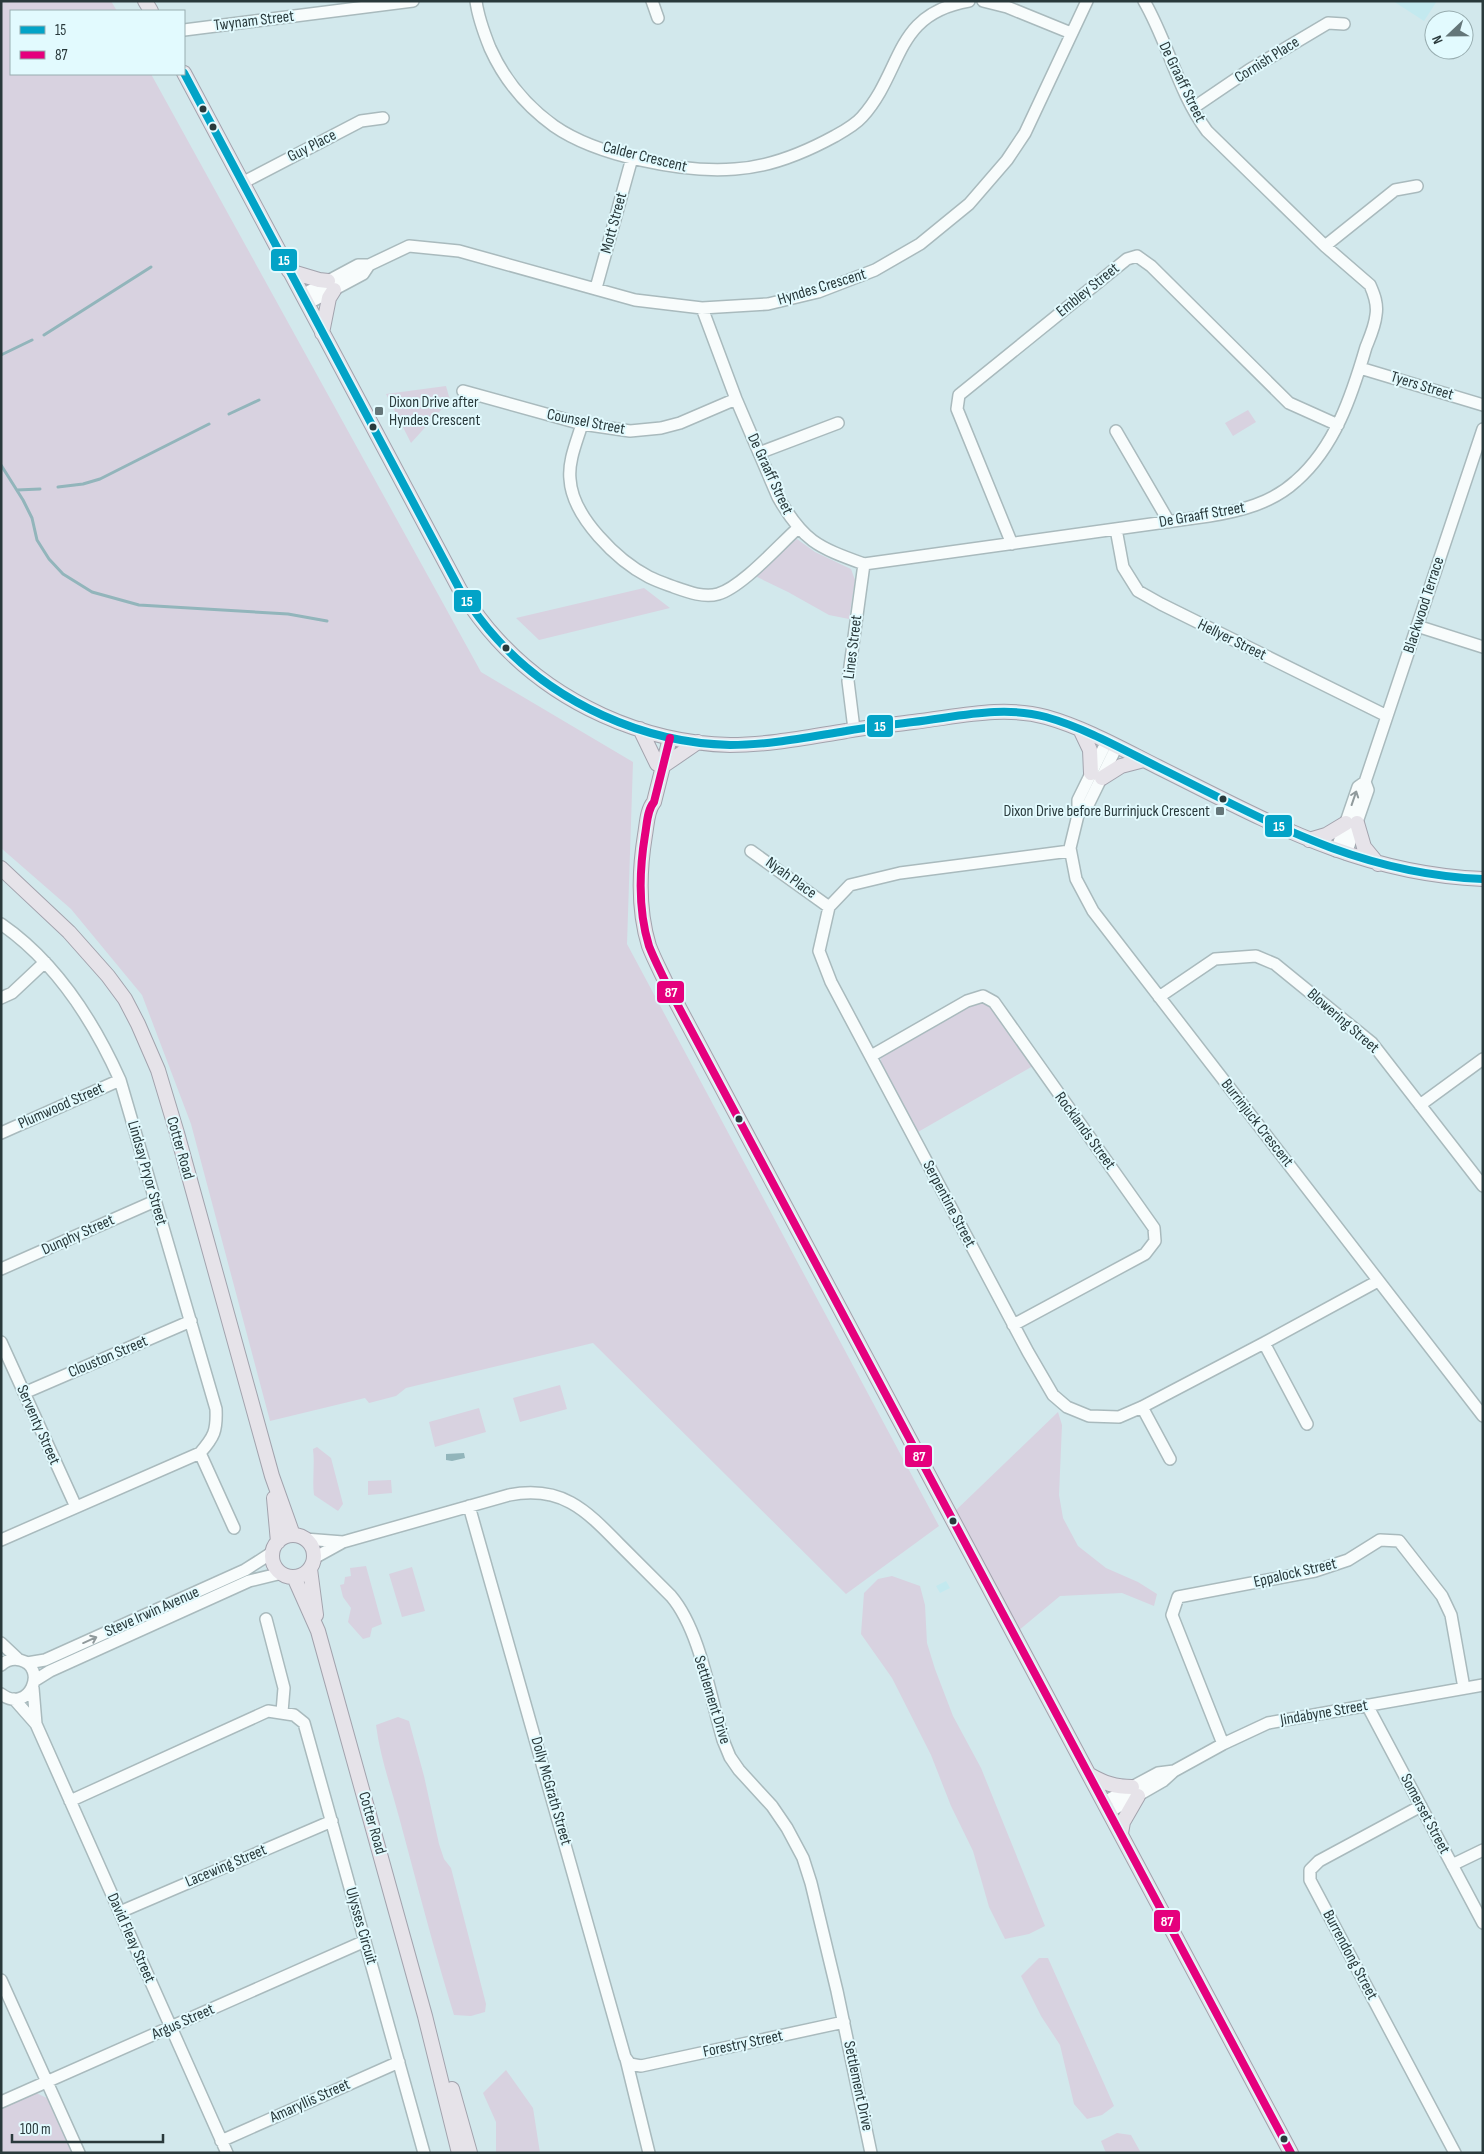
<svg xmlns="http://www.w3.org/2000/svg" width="1484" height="2154" viewBox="0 0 1484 2154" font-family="'Sofia Sans Condensed',sans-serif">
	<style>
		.built { fill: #c3e9ef }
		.green { fill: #d8d2e0 }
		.water { fill: #92b5bb }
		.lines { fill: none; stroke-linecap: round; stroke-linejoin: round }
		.stream { stroke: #92b5bb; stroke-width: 3 }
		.minor-casing { stroke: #a9babd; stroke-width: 14 }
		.major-casing { stroke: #a2a3ad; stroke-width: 16 }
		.minor { stroke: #f8fcfc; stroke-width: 11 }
		.major { stroke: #e6e3e9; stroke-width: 14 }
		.bus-1-casing { stroke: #e2fafe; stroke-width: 11 }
		.bus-2-casing { stroke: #e2fafe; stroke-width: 11 }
		.bus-1 { stroke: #02a3c7; stroke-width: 8 }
		.bus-2 { stroke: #e5007d; stroke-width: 8 }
		.oneway { stroke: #909a9c }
		.bus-dot { fill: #29393b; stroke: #e2fafe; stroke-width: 2 }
		.poi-dot { fill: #647679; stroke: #e2fafe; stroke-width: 2 }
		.labels { text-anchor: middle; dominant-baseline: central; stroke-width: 4; stroke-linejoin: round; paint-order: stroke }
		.street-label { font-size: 16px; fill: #29393b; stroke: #e2fafe }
		.poi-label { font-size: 16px; fill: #29393b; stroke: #e2fafe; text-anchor: start }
		.line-badge { stroke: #e2fafe; stroke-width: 2 }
		.badge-label { font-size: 14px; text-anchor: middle; font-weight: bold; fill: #fff }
	</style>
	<rect width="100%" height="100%" fill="#d2e8ec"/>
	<path class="built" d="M1393 1H1437L1424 21Z
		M946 1581 950 1588 940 1593 936 1586Z"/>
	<path class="green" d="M1 1H111L117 11H11V74H151L481 672 633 762 627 944 939 1526 846 1594 593 1343 406 1388 396 1396 369 1403 365 1398 270 1421 191 1124 142 995 71 909 1 848Z
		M446 386 450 400 411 443 386 394Z
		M1248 410 1256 422 1233 436 1225 423Z
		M797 539 815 552 851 569 855 580 849 619 829 615 788 592 755 576 766 564Z
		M644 588 670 608 539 640 516 618Z
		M976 1003H984L992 1007 1033 1066 918 1132 881 1064V1056Z
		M560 1385 567 1409 520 1422 513 1398Z
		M479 1408 486 1432 435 1447 429 1422Z
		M1058 1412 1062 1425 1059 1495 1063 1518 1078 1546 1106 1568 1138 1582 1157 1594 1154 1606 1122 1593 1060 1596 1018 1631 953 1513Z
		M317 1447 331 1458 343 1504 338 1511 314 1495C312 1480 315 1465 313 1449Z
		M391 1480 392 1493 368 1495V1481Z
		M366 1566 382 1624 372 1628 370 1637 363 1639 348 1622 351 1608 343 1597 340 1585 344 1584 345 1577 351 1576 350 1568Z
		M412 1567 425 1611 402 1617 389 1574Z
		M892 1576 920 1586 925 1605 927 1643 935 1669 953 1716 981 1768 1045 1926 1029 1934 1005 1939 989 1907 973 1851 951 1806 931 1755 892 1678 861 1634 864 1593 878 1579Z
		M398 1717 409 1721 424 1776 439 1844 444 1859 451 1868 486 2004 485 2012 471 2016 454 2015C434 1950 417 1884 399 1817 391 1787 380 1757 376 1725Z
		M1039 1958H1048L1114 2106 1102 2115 1087 2119 1074 2104 1060 2045 1041 2016 1021 1976Z
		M506 2070 533 2108 540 2153H496V2122L483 2093Z
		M36 2093 47 2098 72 2153H1V2108Z
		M1117 2133 1131 2135 1141 2153H1106L1101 2141Z"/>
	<path class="water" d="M464 1453 465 1458 452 1461 446 1460V1454Z"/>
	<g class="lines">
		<path class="stream" d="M44 335 151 267
			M1 355 32 340
			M229 414 259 400
			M1 465 23 500 32 518 37 540 49 559 63 574 92 592 139 605 288 614 327 621
			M58 487 83 484 100 479 209 424
			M17 490 40 489"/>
		<defs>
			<path id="minor" d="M476 1C478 17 484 33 490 48 504 79 526 106 554 126 597 156 683 173 735 169 771 167 804 153 835 136 844 131 855 125 862 117 904 70 893 14 969 1
				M652 1 658 18
				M983 1 1007 7 1071 33
				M184 30 413 1
				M1193 108 1249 70 1328 23 1344 24
				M242 183 361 121 383 118
				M1325 246 1395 190 1417 186
				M596 288 632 158
				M302 295 358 265H369L409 246 459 251 635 300 702 308 768 304 818 292 875 270 920 244 969 204 1007 160 1025 133 1087 1
				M307 304 363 274 369 265
				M702 308 736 399 778 497C803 541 817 547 864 564L1209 516C1241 511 1272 503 1296 481 1335 447 1352 395 1366 347 1370 337 1375 326 1376 315 1378 304 1374 294 1370 285L1325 246 1207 131C1178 92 1168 42 1144 1
				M1360 368 1483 405
				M463 391 582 424 630 431 661 428 680 423 736 399
				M582 424C577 441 568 461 570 479 572 517 618 561 649 577 657 581 666 584 674 587 688 592 704 598 718 594 742 587 778 546 797 529
				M1116 431 1169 522
				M759 453 838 423
				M1116 529 1123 567 1138 591 1161 604 1387 716
				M1012 544 957 409 959 395 1127 259 1137 256 1151 266 1289 403 1338 425
				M1417 626 1483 647
				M854 729 848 681 864 564
				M1107 741 1078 800V815L1070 848 1076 879 1093 911 1483 1416
				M1078 815 1088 805 1117 746
				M751 851 829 907
				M1070 851 900 873 850 885 829 907 819 951 831 982 1028 1352 1053 1395 1067 1407 1089 1416 1119 1417 1142 1407 1264 1343 1378 1281
				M1336 851 1358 787 1365 782 1483 429
				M1346 854 1368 790 1365 782
				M1 924C56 962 93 1020 120 1080L216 1409C217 1431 214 1437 200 1453L1 1540
				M1159 997 1215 959 1256 956 1275 964 1372 1043 1483 1186
				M1 998 12 993 45 962
				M871 1056 967 1001 983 996 994 1002 1154 1228 1155 1241 1145 1254 1013 1325
				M1420 1105 1483 1059
				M1 1133 120 1080
				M1 1269 155 1201
				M1 1342 76 1507
				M1264 1343 1307 1424
				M24 1393 191 1321
				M1142 1407 1170 1459
				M200 1453 234 1528
				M469 1506 625 2057 630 2064 641 2066 844 2022
				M305 1539 343 1542
				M314 1558 343 1542 509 1495C561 1485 585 1509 619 1544 636 1561 653 1578 671 1596 700 1630 710 1696 723 1740L730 1757 739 1770 772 1806 787 1828 803 1858 811 1883 837 1991 871 2153
				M266 1619 284 1688 282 1712
				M1 1643 18 1659
				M27 1663 45 1660 245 1570 273 1552
				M1 1665C7 1660 13 1658 20 1660 49 1667 29 1715 1 1694
				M34 1681 50 1671 249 1581 282 1573
				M33 1688 36 1724
				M14 1699 36 1724 227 2153
				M1367 1705 1483 1923
				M1223 1744 1172 1615 1178 1597 1315 1571 1348 1560 1380 1540 1399 1541 1442 1596 1451 1615 1464 1688
				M70 1801 268 1711 294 1715 304 1723 424 2153
				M1104 1802 1158 1773 1174 1771
				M1421 1806 1319 1861 1310 1870V1880L1455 2153
				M1109 1812 1163 1781 1174 1771 1223 1744 1268 1723 1483 1685
				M1452 1865 1483 1850
				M120 1912 332 1821
				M1 1980 79 2153
				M626 2059 649 2153
				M1 2102 365 1941
				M221 2141 399 2062"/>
			<path id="major" d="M145 1 151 11
				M184 73 460 590C471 607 483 624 497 639 555 703 643 743 730 745 769 745 808 737 846 731 868 727 891 725 913 722 957 717 1002 705 1046 717 1085 728 1122 749 1158 767 1267 821 1358 874 1483 879
				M289 271 319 280 328 281
				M322 333 329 298 334 290
				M640 729 657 764
				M1080 729 1090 750 1091 773
				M670 738 654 802C647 810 647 824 645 835 639 872 638 910 649 946 654 959 661 972 667 985L1291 2153
				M663 766 698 742
				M1102 778 1121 766 1144 760
				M1357 823 1364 847 1378 864
				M1309 840 1326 835 1346 823
				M1 868 69 932 108 976 125 999 138 1024 158 1070 177 1133 272 1476 293 1535
				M274 1498 278 1542
				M272 1556a21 21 0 1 1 42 0a21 21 0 1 1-42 0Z
				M310 1569 316 1615
				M294 1577 318 1631 425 2016 459 2153
				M1090 1775C1104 1783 1115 1787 1132 1787
				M1121 1833 1123 1822 1138 1796
				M452 2089 470 2153"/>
		</defs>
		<use href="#minor" class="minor-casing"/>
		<use href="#major" class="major-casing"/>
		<use href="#minor" class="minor"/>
		<use href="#major" class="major"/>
		<defs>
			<path id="bus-1" d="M184 73 460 590C471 607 483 624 497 639 555 703 643 743 730 745 769 745 808 737 846 731 868 727 891 725 913 722 957 717 1002 705 1046 717 1085 728 1122 749 1158 767 1267 821 1358 874 1483 879"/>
			<path id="bus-2" d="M670 738 654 802C647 810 647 824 645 835 639 872 638 910 649 946 654 959 661 972 667 985L1291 2153"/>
		</defs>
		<use href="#bus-1" class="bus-1-casing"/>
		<use href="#bus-2" class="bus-2-casing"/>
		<use href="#bus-1" class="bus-1"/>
		<use href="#bus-2" class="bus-2"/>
	</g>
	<defs><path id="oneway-shaft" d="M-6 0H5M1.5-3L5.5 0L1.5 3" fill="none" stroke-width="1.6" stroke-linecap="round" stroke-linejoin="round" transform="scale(1.25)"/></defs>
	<g class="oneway">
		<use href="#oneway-shaft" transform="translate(1354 798) rotate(-71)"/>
		<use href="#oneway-shaft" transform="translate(90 1640) rotate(-24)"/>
	</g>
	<g class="bus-dot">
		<circle cx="203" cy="109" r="4.5"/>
		<circle cx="213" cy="127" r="4.5"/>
		<circle cx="373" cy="427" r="4.5"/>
		<circle cx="506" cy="648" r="4.5"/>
		<circle cx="1223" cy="799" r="4.5"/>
		<circle cx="739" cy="1119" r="4.5"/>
		<circle cx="953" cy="1521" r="4.5"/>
		<circle cx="1284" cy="2139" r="4.5"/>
	</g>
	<g class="poi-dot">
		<rect x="374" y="406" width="10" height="10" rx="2.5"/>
		<rect x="1215" y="806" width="10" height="10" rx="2.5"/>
	</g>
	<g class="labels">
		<g class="street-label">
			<text transform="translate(254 21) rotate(-7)">Twynam Street</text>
			<text transform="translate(1267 60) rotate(-32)">Cornish Place</text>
			<text transform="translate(1182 82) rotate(64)">De Graaff Street</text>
			<text transform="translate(312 146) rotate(-27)">Guy Place</text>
			<text transform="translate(645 157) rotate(14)">Calder Crescent</text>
			<text transform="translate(614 223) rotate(-75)">Mott Street</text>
			<text transform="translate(822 287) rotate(-17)">Hyndes Crescent</text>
			<text transform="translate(1088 290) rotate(-39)">Embley Street</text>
			<text transform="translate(1422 386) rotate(17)">Tyers Street</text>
			<text transform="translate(586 422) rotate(11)">Counsel Street</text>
			<text transform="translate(770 474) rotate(65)">De Graaff Street</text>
			<text transform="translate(1202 515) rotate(-10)">De Graaff Street</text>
			<text transform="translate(1424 605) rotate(-72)">Blackwood Terrace</text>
			<text transform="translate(1232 640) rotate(26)">Hellyer Street</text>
			<text transform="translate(853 647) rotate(-83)">Lines Street</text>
			<text transform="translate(791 878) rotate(36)">Nyah Place</text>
			<text transform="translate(1343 1021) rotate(41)">Blowering Street</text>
			<text transform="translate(61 1106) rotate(-24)">Plumwood Street</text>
			<text transform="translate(1257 1123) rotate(52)">Burrinjuck Crescent</text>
			<text transform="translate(1085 1131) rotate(54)">Rocklands Street</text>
			<text transform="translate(180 1148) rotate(74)">Cotter Road</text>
			<text transform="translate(147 1173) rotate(74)">Lindsay Pryor Street</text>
			<text transform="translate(949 1204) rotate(62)">Serpentine Street</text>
			<text transform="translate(78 1235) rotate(-24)">Dunphy Street</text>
			<text transform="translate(108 1357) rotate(-23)">Clouston Street</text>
			<text transform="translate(38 1425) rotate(66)">Serventy Street</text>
			<text transform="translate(1295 1573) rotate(-13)">Eppalock Street</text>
			<text transform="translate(152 1612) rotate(-24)">Steve Irwin Avenue</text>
			<text transform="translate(712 1700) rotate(73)">Settlement Drive</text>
			<text transform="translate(1324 1713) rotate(-10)">Jindabyne Street</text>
			<text transform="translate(551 1791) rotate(74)">Dolly McGrath Street</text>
			<text transform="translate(1425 1814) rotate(62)">Somerset Street</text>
			<text transform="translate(372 1823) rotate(74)">Cotter Road</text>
			<text transform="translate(226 1866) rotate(-23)">Lacewing Street</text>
			<text transform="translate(361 1926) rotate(74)">Ulysses Circuit</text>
			<text transform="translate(131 1938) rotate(66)">David Fleay Street</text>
			<text transform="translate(1350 1955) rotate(62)">Burrendong Street</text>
			<text transform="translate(183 2022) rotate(-24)">Argus Street</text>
			<text transform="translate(743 2044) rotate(-12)">Forestry Street</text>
			<text transform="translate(858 2086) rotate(78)">Settlement Drive</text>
			<text transform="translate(310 2101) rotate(-24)">Amaryllis Street</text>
		</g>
		<g class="poi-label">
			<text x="389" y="402">Dixon Drive after<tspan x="389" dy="18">Hyndes Crescent</tspan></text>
			<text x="1210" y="811" text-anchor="end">Dixon Drive before Burrinjuck Crescent</text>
		</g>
	</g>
	<g class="line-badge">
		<rect x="270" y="248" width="28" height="24" rx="5" fill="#02a3c7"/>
		<rect x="453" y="589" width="29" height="24" rx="5" fill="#02a3c7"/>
		<rect x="866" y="714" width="28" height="24" rx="5" fill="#02a3c7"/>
		<rect x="1264" y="814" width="29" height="24" rx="5" fill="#02a3c7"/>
		<rect x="656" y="980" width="29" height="24" rx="5" fill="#e5007d"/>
		<rect x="904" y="1444" width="29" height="24" rx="5" fill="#e5007d"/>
		<rect x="1153" y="1909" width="28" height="24" rx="5" fill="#e5007d"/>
	</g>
	<g class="badge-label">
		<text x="284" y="265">15</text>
		<text x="467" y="606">15</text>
		<text x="880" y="731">15</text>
		<text x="1279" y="831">15</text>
		<text x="671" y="997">87</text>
		<text x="919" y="1461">87</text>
		<text x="1167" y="1926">87</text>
	</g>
	<rect width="1484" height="2154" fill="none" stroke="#29393b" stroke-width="5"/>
	<rect x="10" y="10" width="175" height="65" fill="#e2fafe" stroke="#98adb0"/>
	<rect x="20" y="26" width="25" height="8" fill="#02a3c7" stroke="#98adb0"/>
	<text x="55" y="35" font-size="15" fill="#29393b">15</text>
	<rect x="20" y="51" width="25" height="8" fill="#e5007d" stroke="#98adb0"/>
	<text x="55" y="60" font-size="15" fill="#29393b">87</text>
	<g transform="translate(1449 35) rotate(248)"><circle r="24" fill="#e2fafe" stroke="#98adb0"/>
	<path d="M0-4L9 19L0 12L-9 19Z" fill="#647679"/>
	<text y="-8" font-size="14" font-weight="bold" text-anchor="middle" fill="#29393b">N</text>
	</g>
	<path d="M12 2134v8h151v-8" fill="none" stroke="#29393b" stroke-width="2.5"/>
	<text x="20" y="2134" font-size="15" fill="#29393b" stroke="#e2fafe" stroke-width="4" paint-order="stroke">100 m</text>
</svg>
